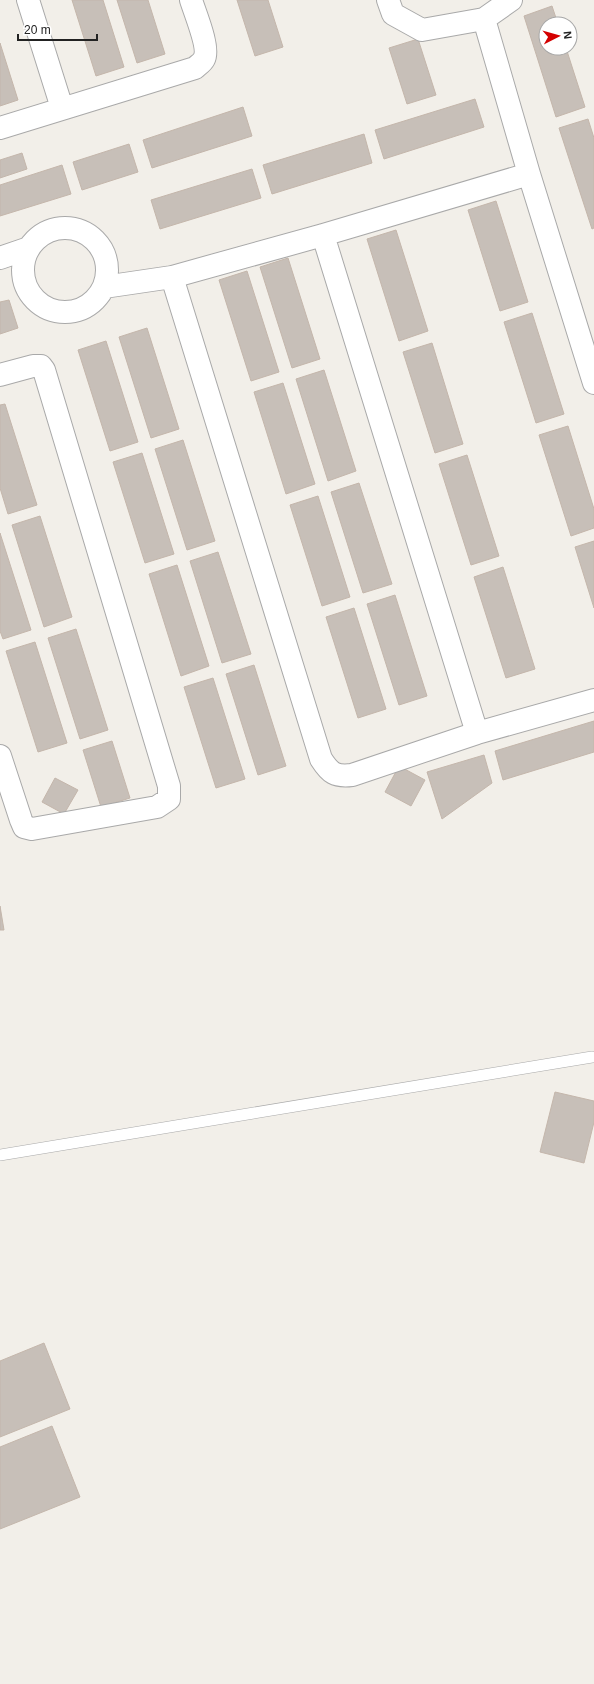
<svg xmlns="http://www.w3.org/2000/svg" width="594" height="1684" viewBox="0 0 594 1684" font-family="Arial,sans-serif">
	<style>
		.building { fill: #c7bfb8; stroke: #c4b6ab }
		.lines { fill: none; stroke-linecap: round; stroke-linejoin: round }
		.lane-casing { stroke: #a9a9a9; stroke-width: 12 }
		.street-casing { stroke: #a9a9a9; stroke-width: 24 }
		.lane { stroke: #fff; stroke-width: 11 }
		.street { stroke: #fff; stroke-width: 22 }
	</style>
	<rect width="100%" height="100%" fill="#f2efe9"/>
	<path class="building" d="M72 0H103L124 67 96 76Z
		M117 0H148L165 54 137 63Z
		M237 0H268L283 47 255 56Z
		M552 6 558 24H546V48H566L585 107 556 117 524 16Z
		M418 39 436 95 407 104 389 48Z
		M0 43 18 100 0 106Z
		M475 99 484 127 384 159 375 130Z
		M243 107 252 136 152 168 143 140Z
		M588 119 594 138V228L592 229 559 128Z
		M364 134 372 163 272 194 263 165Z
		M129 144 138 172 82 190 73 162Z
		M22 153 27 169 0 178V160Z
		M62 165 71 194 0 216V185Z
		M252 169 261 198 160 229 151 200Z
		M496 201 528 302 500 311 468 210Z
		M396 230 428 331 399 341 367 239Z
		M288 258 320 359 292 368 260 267Z
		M247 271 279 372 251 381 219 280Z
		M9 300 18 328 0 334V302Z
		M532 313 564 414 536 423 504 322Z
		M147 328 179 429 151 438 119 337Z
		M106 341 138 442 110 451 78 350Z
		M432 343 463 444 435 453 403 352Z
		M324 370 356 471 328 481 296 379Z
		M283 383 315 484 286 494 254 392Z
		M5 404 37 505 8 514 0 488V405Z
		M568 426 594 509V528L571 536 539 435Z
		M183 440 215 541 187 550 155 449Z
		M142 453 174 554 145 563 113 462Z
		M467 455 499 556 471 565 439 464Z
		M359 483 392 584 363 593 331 492Z
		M318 496 350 597 322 606 290 505Z
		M40 516 72 617 44 627 12 525Z
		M0 533 31 630 3 639 0 631Z
		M594 541V608L575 547Z
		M218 552 251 654 222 663 190 561Z
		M177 565 209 666 181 676 149 574Z
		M503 567 535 669 506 678 474 577Z
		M395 595 427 696 399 705 367 604Z
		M354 608 386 709 358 718 326 617Z
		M76 629 108 730 80 739 48 638Z
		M35 642 67 743 38 752 6 651Z
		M254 665 286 766 258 775 226 674Z
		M213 678 245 779 216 788 184 687Z
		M594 721V752L503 780 495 751Z
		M112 741 130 798 101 807 83 750Z
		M484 755 492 783 442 819 427 772Z
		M399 766 425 780 411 806 385 792Z
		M55 778 78 790 64 814 42 802Z
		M0 906 4 930H0Z
		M555 1092 594 1101V1122L584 1163 540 1152Z
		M44 1343 70 1409 0 1437V1361Z
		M52 1426 80 1497 0 1529V1447Z"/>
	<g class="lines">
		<defs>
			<path id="lane" d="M0 1155 592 1057"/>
			<path id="street" d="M28 0 62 108
				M388 0 393 14 422 30 484 19 511 0
				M484 19 529 174 594 383
				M0 128 195 68C198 65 202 63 204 59 210 48 195 13 191 0
				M23 270a42 42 0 1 1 84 0a42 42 0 1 1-84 0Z
				M323 235 477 733
				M0 258 29 248
				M172 277 321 759C330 773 335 777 352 775L477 733 594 700
				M104 287 172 277 323 235 529 174
				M0 375 33 366H41L44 370 169 786V799L157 807 32 829 24 827 21 820 0 756"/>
		</defs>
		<use href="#lane" class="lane-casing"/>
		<use href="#street" class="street-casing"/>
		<use href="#lane" class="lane"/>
		<use href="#street" class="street"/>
	</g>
	<g transform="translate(558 36) rotate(84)"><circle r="19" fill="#ffffff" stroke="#a7a7a7"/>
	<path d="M0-3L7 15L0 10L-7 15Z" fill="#d40000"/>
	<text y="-6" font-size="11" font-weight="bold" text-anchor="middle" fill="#222222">N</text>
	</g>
	<path d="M18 34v6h79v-6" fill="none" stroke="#222222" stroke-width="2"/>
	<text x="24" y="34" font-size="12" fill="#222222" stroke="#ffffff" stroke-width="3" paint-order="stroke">20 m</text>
</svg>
